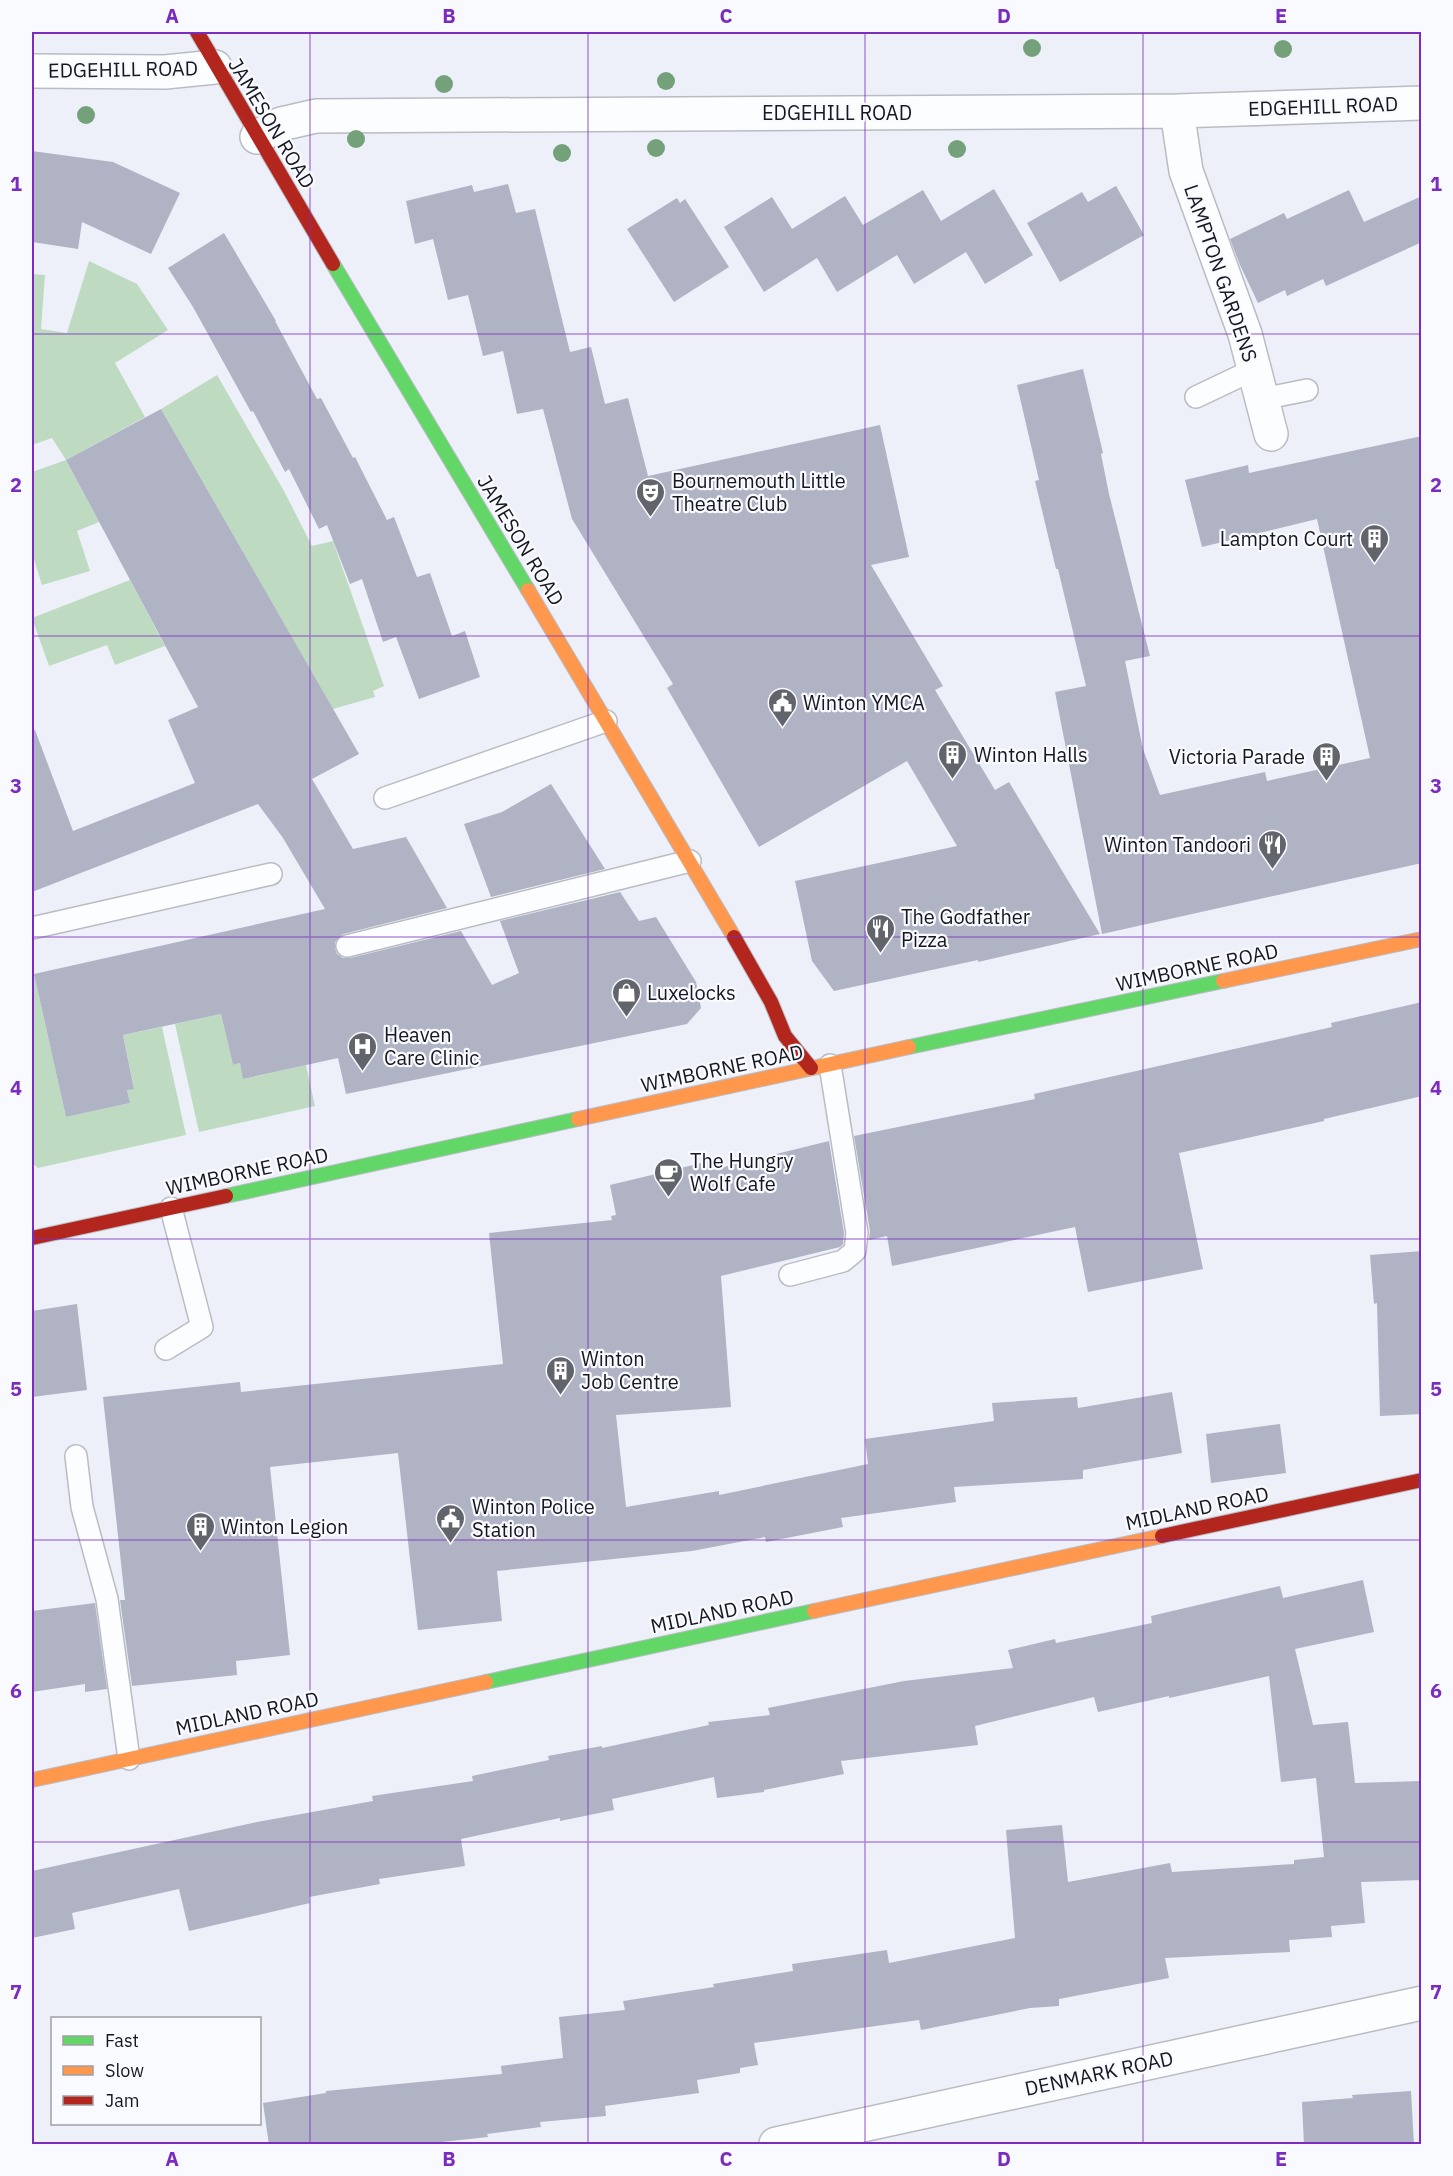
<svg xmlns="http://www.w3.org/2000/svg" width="1453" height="2176" viewBox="0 0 1453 2176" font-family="'IBM Plex Sans',sans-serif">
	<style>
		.green { fill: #bedbc2 }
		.building { fill: #afb3c4 }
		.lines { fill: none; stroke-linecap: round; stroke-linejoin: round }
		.lane-casing { stroke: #babcc4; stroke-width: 24 }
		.street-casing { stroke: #babcc4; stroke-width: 36 }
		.fast-casing { stroke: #babcc4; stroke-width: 16 }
		.slow-casing { stroke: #babcc4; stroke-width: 16 }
		.jam-casing { stroke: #babcc4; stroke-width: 16 }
		.lane { stroke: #fcfdfe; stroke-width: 21 }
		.street { stroke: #fcfdfe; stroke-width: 33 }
		.fast { stroke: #63d668; stroke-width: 14 }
		.slow { stroke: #ff974d; stroke-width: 14 }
		.jam { stroke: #b3261e; stroke-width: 14 }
		.tree { fill: #74a17a }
		.grid { fill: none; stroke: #7b2cbf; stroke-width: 1.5; stroke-opacity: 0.55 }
		.labels { text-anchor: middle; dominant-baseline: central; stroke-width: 4.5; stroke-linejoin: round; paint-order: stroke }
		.street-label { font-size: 20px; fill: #16181f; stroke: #f9faff }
		.poi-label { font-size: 20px; fill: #16181f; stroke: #f9faff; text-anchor: start }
		.neatline { fill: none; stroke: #7b2cbf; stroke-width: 2 }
		.grid-label { font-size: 20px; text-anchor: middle; font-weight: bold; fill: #7b2cbf }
	</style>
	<rect width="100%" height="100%" fill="#edf0f9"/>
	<path class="green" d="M89 261 137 284 168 330 115 363 145 417 66 460 99 522 77 531 90 571 42 585 32 553V472L66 460 52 438 32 445V274L45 275 41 329 67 333Z
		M217 375 284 491 312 546 333 541 384 686 373 691 375 697 333 709 161 409Z
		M130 580 165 646 115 665 107 645 49 666 32 618Z
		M34 974 66 1117 130 1103 127 1090 134 1088 123 1035 162 1027 186 1135 38 1168 32 1163V975Z
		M221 1014 233 1065 240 1063 244 1079 306 1065 315 1106 199 1132 175 1024Z"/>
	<path class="building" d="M32 151 113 162 180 193 151 254 82 222 78 249 32 242Z
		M508 184 516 213 535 209 570 352 591 347 605 404 628 398 648 476 880 425 909 557 871 565 943 686 935 690 995 790 1009 782 1100 934 978 962V960L834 991 812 961 795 881 957 846 907 761 759 847 667 688 673 684 572 519 543 409 517 414 503 351 483 356 468 295 448 300 433 239 415 244 406 201 472 185 474 192Z
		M1116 186 1144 235 1060 282 1027 223 1082 192 1088 202Z
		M994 189 1033 255 985 284 966 252 914 284 897 255 837 292 817 258 764 292 724 227 772 197 792 229 845 196 863 225 923 190 941 221Z
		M1349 190 1364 222 1422 196V242L1326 286 1323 279 1287 296 1285 290 1258 303 1240 265 1230 239 1284 213 1287 219Z
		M677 198 680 203 685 199 729 267 674 302 627 229Z
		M224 233 276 321H275L317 399 321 398 353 458 355 457 387 520 394 517 417 577 430 573 452 636 465 631 480 677 419 699 396 637 383 642 362 579 350 584 327 525 319 529 289 469 285 472 253 411 251 412 193 307 168 268Z
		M1083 369 1103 453 1101 454 1109 494 1150 656 1125 661 1143 749 1160 795 1265 772 1267 781 1370 758 1317 519 1202 547 1185 480 1248 465 1249 473 1422 436V863L1102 934 1055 692 1086 686 1058 569H1056L1035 481 1039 480 1017 385Z
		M161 409 359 754 312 779 353 849 406 837 447 908 343 934 335 942V948L337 954 343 958H350L461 931 492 985 519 973 500 921 620 892 639 921 656 917 696 982 701 1008 687 1024 346 1094 338 1058 243 1079 240 1063 233 1065 221 1014 123 1035 134 1089 127 1090 130 1103 66 1117 34 974 325 909 283 838 258 804 32 892V731L35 730 73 831 195 783 168 720 198 707 66 460Z
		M551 784 605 869 491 897 464 824 502 812Z
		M1422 1002V1096L1324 1119V1121L1179 1153 1203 1269 1088 1292 1075 1227 892 1266 887 1236 869 1240 870 1231 854 1136 1035 1099 1034 1094 1332 1027 1331 1023Z
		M829 1141 844 1233 843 1244 840 1247 721 1276 731 1407 616 1415 626 1507 719 1491V1495L868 1464 865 1439 994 1421 992 1403 1077 1397 1078 1408 1172 1392 1182 1453 1083 1470V1479L954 1487 956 1502 841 1518 843 1527 766 1542 765 1537 692 1551 497 1571 502 1621 418 1630 398 1453 270 1467 290 1655 236 1661 237 1675 132 1686 120 1600H125L103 1397 240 1382 241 1392 503 1364 489 1233 612 1220 611 1216 616 1215 610 1185 710 1161 712 1170Z
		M1422 1251V1414L1380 1416 1377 1303 1374 1304 1370 1255Z
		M77 1304 87 1390 32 1397V1311Z
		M1280 1424 1286 1473 1211 1483 1206 1434Z
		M1363 1580 1374 1632 1295 1649 1313 1725 1348 1722 1355 1783 1422 1781V1880L1361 1882 1365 1923 1331 1926 1332 1937 1289 1940 1290 1952 1165 1958 1169 1978 1059 1999V2006L1030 2008 921 2030 919 2020 754 2043 758 2065 740 2068V2073L697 2080 699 2093 605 2106 606 2116 540 2122 541 2127 487 2134 488 2137 414 2145H269L263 2103 326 2093V2091L502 2074 501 2066 563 2058 559 2017 625 2010 623 2001 714 1987 713 1984 793 1971 792 1964 887 1950 889 1963 1015 1938 1006 1830 1062 1825 1068 1882 1170 1863 1172 1872 1294 1864V1860L1324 1857 1316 1778 1281 1782 1269 1676 1169 1698V1696L1098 1712 1094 1697 975 1726 978 1745 841 1761 844 1774 764 1790V1792L717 1798 714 1777 612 1799 614 1810 560 1821V1818L461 1839 465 1866 379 1879 380 1884 309 1897 310 1903 189 1931 179 1889 72 1913 75 1929 32 1938V1871L257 1822 373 1801 372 1796 473 1781 472 1776 549 1760 548 1756 602 1746V1748L709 1725 708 1722 770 1715 768 1708 904 1681 1013 1668 1008 1650 1055 1639 1056 1643 1152 1623 1151 1616 1280 1586 1283 1598Z
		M95 1603 107 1689 85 1692V1684L32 1692V1611Z
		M1411 2091 1414 2145H1304L1302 2102 1353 2098 1352 2095Z"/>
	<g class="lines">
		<defs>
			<path id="lane" d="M1196 397 1255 369
				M1262 399 1307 390
				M385 798 606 721
				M32 928 271 874
				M347 946 690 861
				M790 1275 843 1261 855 1251 857 1233 830 1065
				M166 1349 202 1327 171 1208
				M76 1456 82 1507 107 1599 129 1759"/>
			<path id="street" d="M32 71 165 72 215 67
				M1177 111 1186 171 1245 334 1271 434
				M257 137 281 124 316 116 1177 111 1422 103
				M776 2144 1422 2003"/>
			<path id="fast" d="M333 264 528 590
				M909 1047 1223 981
				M226 1196 578 1119
				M486 1682 814 1611"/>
			<path id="slow" d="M528 590 734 937
				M1223 981 1422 939
				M578 1119 909 1047
				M814 1611 1162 1536
				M32 1780 486 1682"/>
			<path id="jam" d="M197 32 333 264
				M734 937 771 1002 785 1036 811 1068
				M32 1238 226 1196
				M1162 1536 1422 1480"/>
		</defs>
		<use href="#lane" class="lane-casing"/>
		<use href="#street" class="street-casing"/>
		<use href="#fast" class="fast-casing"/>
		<use href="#slow" class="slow-casing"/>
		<use href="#jam" class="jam-casing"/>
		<use href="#lane" class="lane"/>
		<use href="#street" class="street"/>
		<use href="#fast" class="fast"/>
		<use href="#slow" class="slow"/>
		<use href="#jam" class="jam"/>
	</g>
	<g class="tree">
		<circle cx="1032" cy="48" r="9"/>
		<circle cx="1283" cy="49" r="9"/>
		<circle cx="666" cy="81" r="9"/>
		<circle cx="444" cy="84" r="9"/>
		<circle cx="86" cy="115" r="9"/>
		<circle cx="356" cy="139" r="9"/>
		<circle cx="656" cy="148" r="9"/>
		<circle cx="957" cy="149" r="9"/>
		<circle cx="562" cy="153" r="9"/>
	</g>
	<path class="grid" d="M310 32V2144M588 32V2144M865 32V2144M1143 32V2144M32 334H1422M32 636H1422M32 937H1422M32 1239H1422M32 1540H1422M32 1842H1422"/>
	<defs>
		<symbol id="theatre-pin" viewBox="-11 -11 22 30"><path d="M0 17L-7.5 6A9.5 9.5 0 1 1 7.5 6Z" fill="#61646b" stroke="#f9faff"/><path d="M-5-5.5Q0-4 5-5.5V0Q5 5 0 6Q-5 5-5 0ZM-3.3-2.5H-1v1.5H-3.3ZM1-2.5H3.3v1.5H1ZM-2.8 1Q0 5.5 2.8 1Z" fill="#fff"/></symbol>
		<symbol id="building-pin" viewBox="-11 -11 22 30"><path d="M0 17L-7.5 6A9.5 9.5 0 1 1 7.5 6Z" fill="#61646b" stroke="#f9faff"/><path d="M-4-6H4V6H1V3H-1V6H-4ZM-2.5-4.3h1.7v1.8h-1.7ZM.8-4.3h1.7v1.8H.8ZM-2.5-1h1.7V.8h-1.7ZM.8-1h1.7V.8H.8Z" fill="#fff"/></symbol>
		<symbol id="civic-pin" viewBox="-11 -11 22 30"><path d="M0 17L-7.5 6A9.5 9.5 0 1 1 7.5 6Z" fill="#61646b" stroke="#f9faff"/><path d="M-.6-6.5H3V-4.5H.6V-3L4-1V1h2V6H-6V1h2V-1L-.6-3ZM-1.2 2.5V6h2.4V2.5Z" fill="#fff"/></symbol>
		<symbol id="restaurant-pin" viewBox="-11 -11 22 30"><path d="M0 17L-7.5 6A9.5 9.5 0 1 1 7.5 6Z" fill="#61646b" stroke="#f9faff"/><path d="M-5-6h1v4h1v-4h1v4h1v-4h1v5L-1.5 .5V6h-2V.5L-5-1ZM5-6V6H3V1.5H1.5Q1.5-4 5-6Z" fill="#fff"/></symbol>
		<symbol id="shop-pin" viewBox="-11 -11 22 30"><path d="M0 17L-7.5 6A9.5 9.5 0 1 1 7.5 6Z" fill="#61646b" stroke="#f9faff"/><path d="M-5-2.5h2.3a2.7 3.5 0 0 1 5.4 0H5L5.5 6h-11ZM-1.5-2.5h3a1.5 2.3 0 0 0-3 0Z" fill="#fff"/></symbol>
		<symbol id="hospital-pin" viewBox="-11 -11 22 30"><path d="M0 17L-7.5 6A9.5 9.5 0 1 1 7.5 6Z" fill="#61646b" stroke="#f9faff"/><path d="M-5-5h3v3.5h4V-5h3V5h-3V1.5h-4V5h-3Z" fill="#fff"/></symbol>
		<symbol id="cafe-pin" viewBox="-11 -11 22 30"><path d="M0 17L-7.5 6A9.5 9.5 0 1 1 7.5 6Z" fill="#61646b" stroke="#f9faff"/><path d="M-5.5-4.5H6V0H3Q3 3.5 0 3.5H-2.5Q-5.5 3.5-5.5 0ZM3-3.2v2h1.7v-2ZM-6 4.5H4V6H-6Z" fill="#fff"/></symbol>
	</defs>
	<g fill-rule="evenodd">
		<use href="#theatre-pin" x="634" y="476" width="33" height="45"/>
		<use href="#building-pin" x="1358" y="522" width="33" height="45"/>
		<use href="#civic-pin" x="766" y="686" width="33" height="45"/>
		<use href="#building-pin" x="936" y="738" width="33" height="45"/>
		<use href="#building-pin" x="1310" y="740" width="33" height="45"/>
		<use href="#restaurant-pin" x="1256" y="828" width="33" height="45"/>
		<use href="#restaurant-pin" x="864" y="912" width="33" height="45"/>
		<use href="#shop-pin" x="610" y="976" width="33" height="45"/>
		<use href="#hospital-pin" x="346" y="1030" width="33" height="45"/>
		<use href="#cafe-pin" x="652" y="1156" width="33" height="45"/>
		<use href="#building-pin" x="544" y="1354" width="33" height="45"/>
		<use href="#civic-pin" x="434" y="1502" width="33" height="45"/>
		<use href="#building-pin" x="184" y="1510" width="33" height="45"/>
	</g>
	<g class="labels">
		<g class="street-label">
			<text transform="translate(123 69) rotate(-1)">EDGEHILL ROAD</text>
			<text transform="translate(1323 106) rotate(-2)">EDGEHILL ROAD</text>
			<text x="837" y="112">EDGEHILL ROAD</text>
			<text transform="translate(272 123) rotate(59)">JAMESON ROAD</text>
			<text transform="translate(1221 273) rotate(71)">LAMPTON GARDENS</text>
			<text transform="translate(521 540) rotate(59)">JAMESON ROAD</text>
			<text transform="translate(1197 967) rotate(-12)">WIMBORNE ROAD</text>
			<text transform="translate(722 1068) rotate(-12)">WIMBORNE ROAD</text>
			<text transform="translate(247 1171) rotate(-12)">WIMBORNE ROAD</text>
			<text transform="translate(1197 1508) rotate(-12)">MIDLAND ROAD</text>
			<text transform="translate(722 1611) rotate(-12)">MIDLAND ROAD</text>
			<text transform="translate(247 1713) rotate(-12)">MIDLAND ROAD</text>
			<text transform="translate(1099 2073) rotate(-12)">DENMARK ROAD</text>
		</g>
		<g class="poi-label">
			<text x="672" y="480">Bournemouth Little<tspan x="672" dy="23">Theatre Club</tspan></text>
			<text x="1353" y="538" text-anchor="end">Lampton Court</text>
			<text x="803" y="702">Winton YMCA</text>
			<text x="974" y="754">Winton Halls</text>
			<text x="1305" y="756" text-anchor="end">Victoria Parade</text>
			<text x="1251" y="844" text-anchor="end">Winton Tandoori</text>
			<text x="901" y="916">The Godfather<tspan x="901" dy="23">Pizza</tspan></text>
			<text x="647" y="992">Luxelocks</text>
			<text x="384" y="1034">Heaven<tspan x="384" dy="23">Care Clinic</tspan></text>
			<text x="690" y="1160">The Hungry<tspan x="690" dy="23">Wolf Cafe</tspan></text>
			<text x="581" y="1358">Winton<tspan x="581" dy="23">Job Centre</tspan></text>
			<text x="472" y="1506">Winton Police<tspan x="472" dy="23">Station</tspan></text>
			<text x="221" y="1526">Winton Legion</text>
		</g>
	</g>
	<rect width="1453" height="2176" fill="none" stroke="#f9faff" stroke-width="66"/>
	<rect x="51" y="2017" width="210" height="108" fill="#f9faff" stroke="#9ea0a5" stroke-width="1.5"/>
	<rect x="63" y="2036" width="30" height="9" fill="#63d668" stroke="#9ea0a5" stroke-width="1.5"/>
	<text x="105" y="2047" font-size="18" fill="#16181f">Fast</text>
	<rect x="63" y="2066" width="30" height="9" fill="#ff974d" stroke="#9ea0a5" stroke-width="1.5"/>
	<text x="105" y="2077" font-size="18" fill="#16181f">Slow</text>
	<rect x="63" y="2096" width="30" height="9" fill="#b3261e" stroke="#9ea0a5" stroke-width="1.5"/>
	<text x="105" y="2107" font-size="18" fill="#16181f">Jam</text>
	<rect x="33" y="33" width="1387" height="2110" class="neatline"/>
	<g class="grid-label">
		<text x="172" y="23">A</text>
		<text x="449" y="23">B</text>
		<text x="726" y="23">C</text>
		<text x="1004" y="23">D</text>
		<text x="1281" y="23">E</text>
		<text x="16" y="191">1</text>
		<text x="1436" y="191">1</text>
		<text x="16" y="492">2</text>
		<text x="1436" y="492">2</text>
		<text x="16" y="793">3</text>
		<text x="1436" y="793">3</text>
		<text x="16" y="1095">4</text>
		<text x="1436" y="1095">4</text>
		<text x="16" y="1396">5</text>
		<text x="1436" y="1396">5</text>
		<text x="16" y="1698">6</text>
		<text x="1436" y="1698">6</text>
		<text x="16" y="1999">7</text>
		<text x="1436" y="1999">7</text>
		<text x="172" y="2166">A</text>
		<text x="449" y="2166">B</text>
		<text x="726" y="2166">C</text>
		<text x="1004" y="2166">D</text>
		<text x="1281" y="2166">E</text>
	</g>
</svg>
